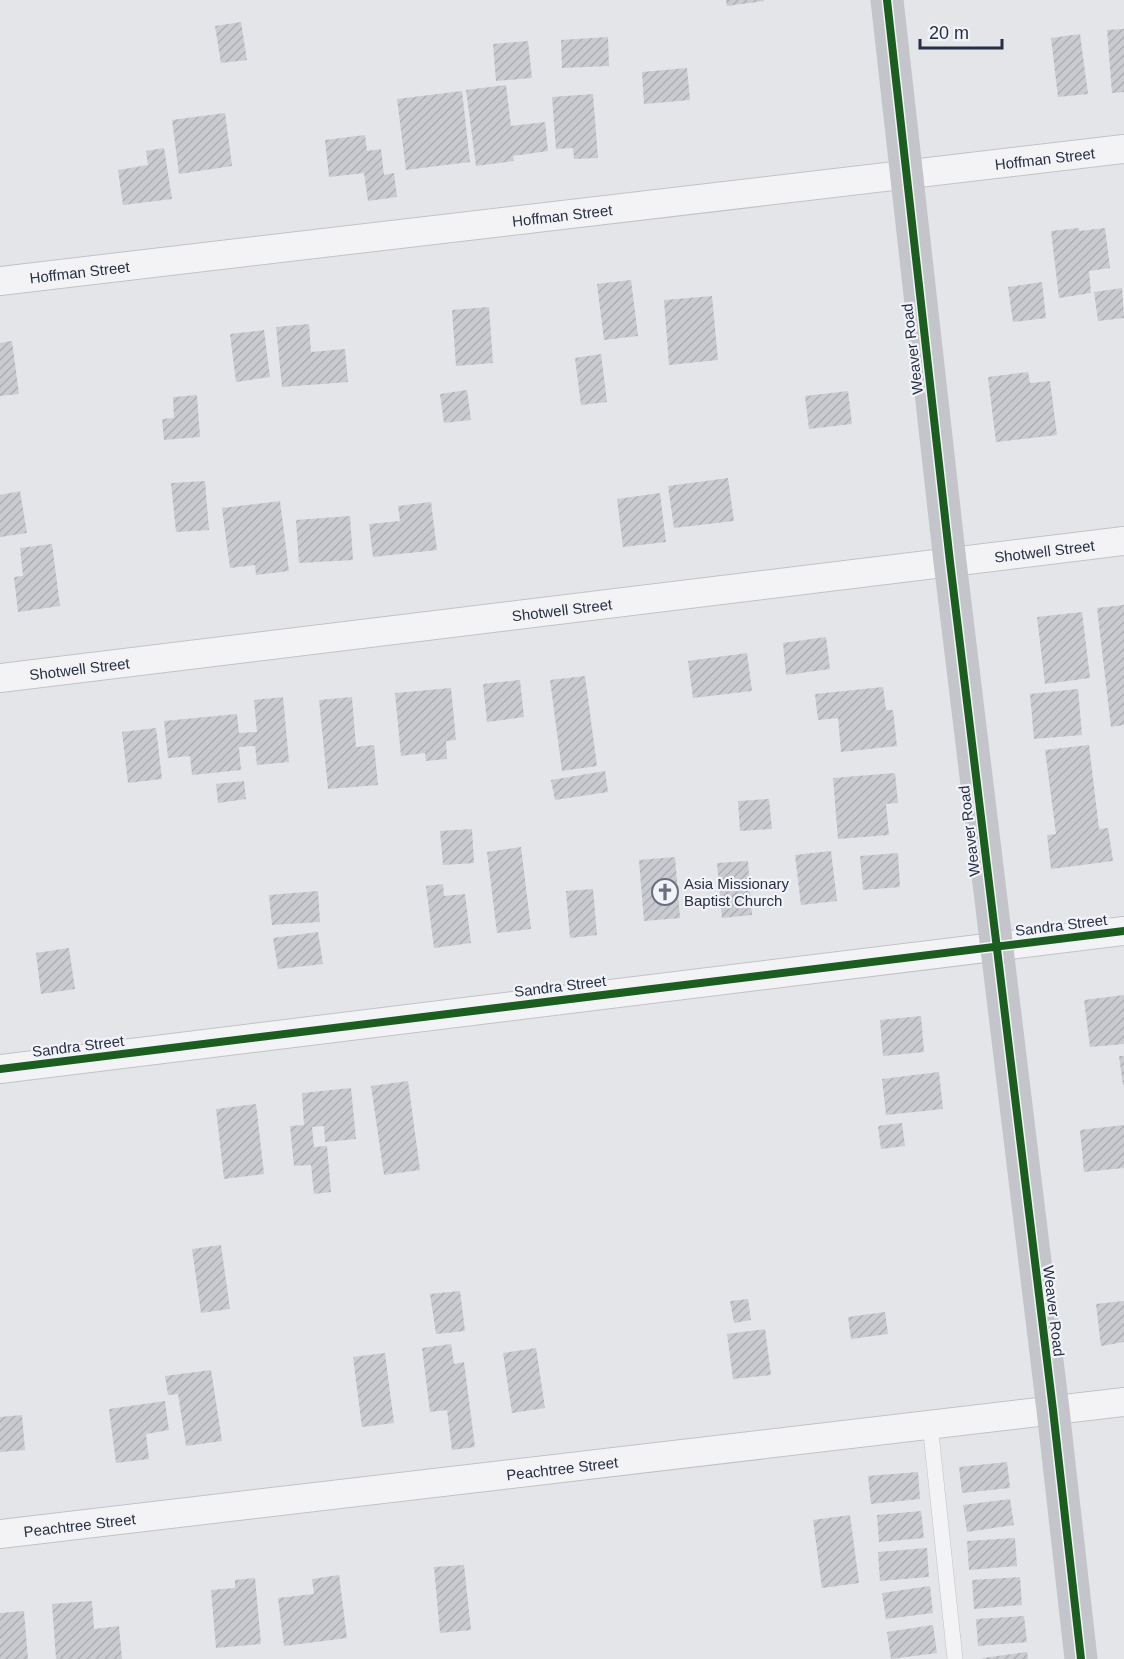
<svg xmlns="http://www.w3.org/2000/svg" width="1124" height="1659" viewBox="0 0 1124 1659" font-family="Helvetica,sans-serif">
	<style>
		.building { fill: url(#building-hatch) }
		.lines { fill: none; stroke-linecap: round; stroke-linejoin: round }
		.lane-casing { stroke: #c1c3c7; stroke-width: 16 }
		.street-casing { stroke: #c1c3c7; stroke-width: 30 }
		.lane { stroke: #f3f3f5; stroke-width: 15 }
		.street { stroke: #f3f3f5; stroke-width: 28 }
		.secondary { stroke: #c3c5ca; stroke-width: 33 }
		.cycleway-casing { stroke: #f1f3f8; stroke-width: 11 }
		.cycleway { stroke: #1b5e20; stroke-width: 8 }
		.labels { text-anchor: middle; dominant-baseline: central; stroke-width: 4.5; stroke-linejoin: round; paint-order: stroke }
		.street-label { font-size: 15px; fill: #272f45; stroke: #f1f3f8 }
		.poi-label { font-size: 15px; fill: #272f45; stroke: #f1f3f8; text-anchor: start }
	</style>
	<defs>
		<pattern id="building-hatch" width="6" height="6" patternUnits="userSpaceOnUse" patternTransform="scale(1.5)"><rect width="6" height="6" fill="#c9cbd0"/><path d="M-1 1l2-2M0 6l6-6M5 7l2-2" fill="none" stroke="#adafb4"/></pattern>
	</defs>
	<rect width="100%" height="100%" fill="#e3e5e9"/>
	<path class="building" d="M726 0H763L764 1 727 6Z
		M241 22 247 60 221 63 215 26Z
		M1124 29V92L1112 93 1107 30Z
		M1080 34 1088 94 1058 97 1051 38Z
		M608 37 609 66 562 68 561 40Z
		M528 41 532 78 496 81 493 44Z
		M687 68 690 100 644 104 642 72Z
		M506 85 511 126 545 122 548 151 513 156 514 161 476 166 466 90Z
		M462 91 470 162 406 170 397 99Z
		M593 94 598 158 574 159 573 148 556 149 552 97Z
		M225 113 232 166 179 174 172 120Z
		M365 135 367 151 381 149 384 175 394 173 397 197 368 201 364 173 329 177 325 140Z
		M164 148 172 199 123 205 118 170 148 165 146 151Z
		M1079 228V231L1105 228 1110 268 1089 271 1091 293 1059 298 1051 231Z
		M631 280 638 336 604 340 597 284Z
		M1042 282 1046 318 1013 322 1008 287Z
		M1122 288 1124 318 1098 321 1094 292Z
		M712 296 718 360 669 365 664 300Z
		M489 307 493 363 456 366 452 310Z
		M309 324 311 352 345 349 348 382 282 387 276 327Z
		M264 330 270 377 236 382 230 334Z
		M12 341 19 394 0 396V343Z
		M601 354 607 402 581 405 575 358Z
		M1028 372 1030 383 1050 381 1057 435 996 442 988 377Z
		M467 390 471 420 444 423 440 394Z
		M848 391 852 424 809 429 805 396Z
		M197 395 200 437 164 440 162 419 174 418 173 397Z
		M728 478 734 521 674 528 668 486Z
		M205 481 209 530 176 532 171 483Z
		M20 491 27 533 0 537V495Z
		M660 493 666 542 623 547 617 499Z
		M280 501 289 571 256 575 255 565 230 568 222 508Z
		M431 502 437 550 373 557 369 524 400 521 398 506Z
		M350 516 353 560 299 563 296 520Z
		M52 544 60 606 18 612 14 577 23 576 20 548Z
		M1124 605V725L1111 727 1097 608Z
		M1082 612 1090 678 1045 684 1037 617Z
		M826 637 830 669 786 675 783 643Z
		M747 653 752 691 693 698 688 661Z
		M585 676 597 766 562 771 550 680Z
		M520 680 524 717 487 722 483 684Z
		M883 687 886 710H893L897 746 841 752 838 718 818 720 815 694Z
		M451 688 456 740 446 741 447 759 426 761 425 753 401 756 395 693Z
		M1078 689 1082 735 1034 739 1030 694Z
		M283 697 289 762 257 765 255 746 239 747 241 770 192 775 190 756 168 758 164 721 237 714 239 733 257 732 254 700Z
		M352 697 356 747 374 745 378 785 328 789 319 700Z
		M156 728 162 779 128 783 122 732Z
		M1089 745 1099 829 1108 828 1113 861 1051 869 1047 835 1056 834 1045 750Z
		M605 771 608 792 555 800 551 780Z
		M895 773 898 803 886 804 889 835 838 839 833 778Z
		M244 781 246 799 218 803 216 784Z
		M769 799 772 829 740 831 738 801Z
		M472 829 474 863 443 865 440 831Z
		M521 847 531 929 497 933 487 852Z
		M831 851 837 901 801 905 795 855Z
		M898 853 900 887 863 890 860 856Z
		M675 857 680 918 644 921 639 860Z
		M748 861 752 915 722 918 717 863Z
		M443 884 444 896 465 894 471 943 434 948 426 886Z
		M593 889 597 935 570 938 566 891Z
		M318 891 320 922 272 925 269 895Z
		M318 932 323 964 278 969 273 938Z
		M69 948 75 989 41 994 36 953Z
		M1124 995V1044L1090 1047 1084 1000Z
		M921 1016 924 1052 883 1056 880 1020Z
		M1119 1056H1124V1085H1123Z
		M939 1072 943 1109 886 1115 882 1079Z
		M408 1081 420 1170 384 1175 371 1086Z
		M351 1088 356 1139 325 1142 324 1126 312 1127 314 1147 327 1146 331 1192 314 1194 311 1165 294 1166 290 1126 304 1125 302 1093Z
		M256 1104 264 1174 224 1179 216 1109Z
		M902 1123 905 1146 881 1149 878 1126Z
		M1124 1125V1168L1084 1172 1080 1130Z
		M221 1245 230 1309 201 1313 192 1249Z
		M460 1291 465 1331 436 1334 430 1294Z
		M748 1299 751 1320 734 1323 730 1301Z
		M1124 1301V1342L1101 1346 1096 1304Z
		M885 1312 888 1334 851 1339 848 1317Z
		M765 1329 771 1375 733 1379 727 1334Z
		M451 1344 454 1364 464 1362 475 1447 452 1450 447 1410 430 1412 422 1348Z
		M536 1348 545 1408 512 1413 503 1353Z
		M385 1353 394 1423 362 1427 353 1357Z
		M211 1370 222 1441 186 1446 178 1394 168 1395 165 1376Z
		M165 1401 169 1430 146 1434 149 1459 116 1463 109 1409Z
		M22 1415 25 1450 0 1452V1417Z
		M1007 1462 1010 1488 962 1493 959 1467Z
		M918 1472 920 1499 871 1504 868 1476Z
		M1010 1499 1014 1525 967 1532 963 1505Z
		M921 1511 924 1538 879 1542 877 1515Z
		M850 1515 859 1583 822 1588 813 1520Z
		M1015 1538 1017 1566 969 1570 967 1541Z
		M927 1548 929 1577 880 1581 878 1552Z
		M464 1565 471 1630 440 1633 434 1567Z
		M339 1575 347 1638 284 1646 278 1598 314 1594 312 1579Z
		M1020 1577 1022 1605 974 1609 972 1580Z
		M255 1578 261 1644 216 1648 211 1590 235 1588V1580Z
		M930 1586 933 1613 886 1619 882 1593Z
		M92 1601 94 1629 119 1626 122 1659H56L52 1604Z
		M24 1611 28 1659H0V1613Z
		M1024 1616 1027 1642 978 1646 976 1619Z
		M933 1625 937 1653 891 1659 887 1632Z
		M1027 1652 1028 1659H983L982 1658Z"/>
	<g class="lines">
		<defs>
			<path id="lane" d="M930 1424 955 1659"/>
			<g id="street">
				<path id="s1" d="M0 281 1124 149"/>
				<path id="s2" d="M0 678 1124 541"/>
				<path d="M0 1069 1124 931"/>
				<path id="s3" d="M0 1534 1124 1402"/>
			</g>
		</defs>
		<use href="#lane" class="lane-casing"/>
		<use href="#street" class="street-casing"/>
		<use href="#lane" class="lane"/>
		<use href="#street" class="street"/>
		<path class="secondary" d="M887 0 950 562 1053 1410 1081 1659"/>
		<defs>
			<path id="cycleway" d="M887 0 950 562 1053 1410 1081 1659
				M0 1069 1124 931"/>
		</defs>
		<use href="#cycleway" class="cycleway-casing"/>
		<use href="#cycleway" class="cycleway"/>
	</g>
	<defs>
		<symbol id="church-ring" viewBox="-11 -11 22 22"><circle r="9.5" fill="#f1f3f8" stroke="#696f7e" stroke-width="1.5"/><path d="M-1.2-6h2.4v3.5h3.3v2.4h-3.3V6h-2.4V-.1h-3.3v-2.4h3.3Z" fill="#696f7e"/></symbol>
	</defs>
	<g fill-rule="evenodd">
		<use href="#church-ring" x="650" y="877" width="30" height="30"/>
	</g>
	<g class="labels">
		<g class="street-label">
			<text stroke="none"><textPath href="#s1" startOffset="1052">Hoffman Street</textPath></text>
			<text stroke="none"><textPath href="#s1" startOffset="566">Hoffman Street</textPath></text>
			<text stroke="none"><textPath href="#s1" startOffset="80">Hoffman Street</textPath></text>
			<text transform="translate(912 349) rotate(-97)">Weaver Road</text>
			<text stroke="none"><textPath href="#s2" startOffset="1052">Shotwell Street</textPath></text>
			<text stroke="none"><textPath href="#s2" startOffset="566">Shotwell Street</textPath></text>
			<text stroke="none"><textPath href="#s2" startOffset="80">Shotwell Street</textPath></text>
			<text transform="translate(969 831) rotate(-97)">Weaver Road</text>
			<text transform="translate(1061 925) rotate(-7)">Sandra Street</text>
			<text transform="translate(560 986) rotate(-7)">Sandra Street</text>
			<text transform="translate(78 1046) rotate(-7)">Sandra Street</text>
			<text transform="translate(1054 1311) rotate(83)">Weaver Road</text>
			<text stroke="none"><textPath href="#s3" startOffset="566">Peachtree Street</textPath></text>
			<text stroke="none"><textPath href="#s3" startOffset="80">Peachtree Street</textPath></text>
		</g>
		<g class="poi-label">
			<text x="684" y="883">Asia Missionary<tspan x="684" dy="17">Baptist Church</tspan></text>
		</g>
	</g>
	<path d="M920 39v9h82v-9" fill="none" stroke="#272f45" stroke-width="3"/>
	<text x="929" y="39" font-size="18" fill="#272f45" stroke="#f1f3f8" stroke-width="4.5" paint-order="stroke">20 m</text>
</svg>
